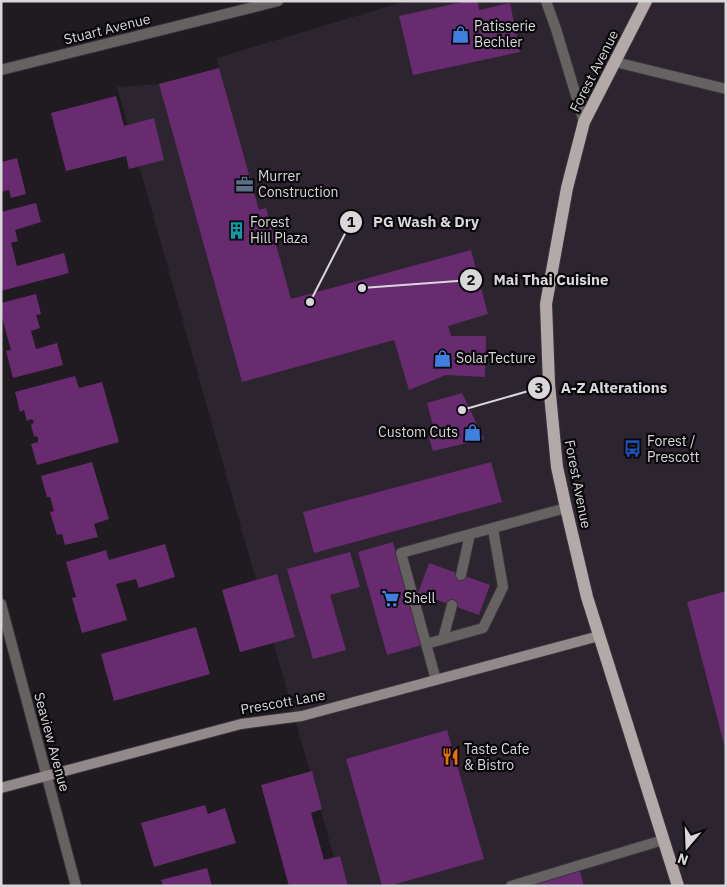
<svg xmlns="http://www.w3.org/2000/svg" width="727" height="887" viewBox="0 0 727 887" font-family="'IBM Plex Sans',sans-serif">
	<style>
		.built { fill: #2c242e }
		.building { fill: #682b6f }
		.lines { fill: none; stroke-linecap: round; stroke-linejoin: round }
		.lane-casing { stroke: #3a353b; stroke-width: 12 }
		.street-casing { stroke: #3a353b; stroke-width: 12 }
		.secondary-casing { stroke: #3a353b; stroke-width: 12 }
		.primary-casing { stroke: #3a353b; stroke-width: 14 }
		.lane { stroke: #676262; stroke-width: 10 }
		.street { stroke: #676262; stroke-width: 10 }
		.secondary { stroke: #928a8a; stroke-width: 10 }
		.primary { stroke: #b3a9a9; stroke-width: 12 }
		.labels { text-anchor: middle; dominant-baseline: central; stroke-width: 4.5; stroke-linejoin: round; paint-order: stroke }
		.poi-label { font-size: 14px; fill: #dad7db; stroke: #080709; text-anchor: start }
		.street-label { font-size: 14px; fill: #dad7db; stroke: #080709 }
		.leader { fill: none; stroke: #dad7db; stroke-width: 2 }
		.callout-dot { fill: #dad7db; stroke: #080709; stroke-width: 2 }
		.mark-label { font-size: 15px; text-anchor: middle; font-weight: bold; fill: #111 }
		.callout-label { font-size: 15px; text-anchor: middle; font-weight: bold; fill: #dad7db; stroke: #080709; stroke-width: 4.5; stroke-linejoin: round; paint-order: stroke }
	</style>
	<rect width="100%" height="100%" fill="#201b21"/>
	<path class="built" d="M406 1H726V886H342L117 87 159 84 219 68 217 58Z"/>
	<path class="building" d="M467 1H478L479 10 510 3 520 52 413 75 399 16Z
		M219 68 259 210 266 208 291 299 471 250 488 314 448 326 451 336H486L485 377 446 375 409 390 394 340 242 382 159 84Z
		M116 96 124 126 154 118 164 160 129 169 126 156 66 171 51 113Z
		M17 158 26 194 11 198 9 190 1 192V162Z
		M36 203 41 222 15 230 18 241 11 243 17 266 64 253 69 273 1 291V212Z
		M36 294 41 314 36 315 40 328 31 331 36 349 57 343 63 365 13 378 6 351 11 350 1 314V303Z
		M75 376 79 388 102 382 119 442 37 465 31 444 38 442V437L34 436 31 425 34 422 32 419 27 421 24 410 20 412 15 392Z
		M462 393 484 439 433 451 428 435 435 433 427 403Z
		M92 462 109 519 94 524 98 537 65 545 62 534 57 535 50 512 54 511 50 497H47L41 476Z
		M491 462 502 502 314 553 303 512Z
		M393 542 422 645 387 655 358 552Z
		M165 544 175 577 139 588 136 579 116 584 127 620 82 633 72 598 76 597 66 562 106 550 109 560Z
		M350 552 360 587 330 595 346 650 313 659 287 569Z
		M429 563 490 585 479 615 418 593Z
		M277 574 295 637 240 652 222 590Z
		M726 591V748H725L687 602Z
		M196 627 210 674 114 701 101 654Z
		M447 730 484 859 389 886H382L346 759Z
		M312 771 322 809 311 813 324 860 340 856 348 886H289L261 785Z
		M205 805 208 814 225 808 236 843 154 867 141 823Z
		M207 868 212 886H163L161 880Z
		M580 871 584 886H532V885Z"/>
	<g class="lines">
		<defs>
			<path id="lane" d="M461 575 470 534
				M443 639 452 605
				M426 644 483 628 503 587 493 529
				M436 680 401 553 566 508
				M511 886 663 840"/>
			<path id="street" d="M546 1 556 29 584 122
				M615 62 726 89
				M1 70 278 1
				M1 604 76 886"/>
			<path id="secondary" d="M1 788 241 724 302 716 599 636"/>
			<path id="primary" d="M646 1 584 122 567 188 546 304 549 384 557 467 566 508 587 597 678 886"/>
		</defs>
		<use href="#lane" class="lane-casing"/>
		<use href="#street" class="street-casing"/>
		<use href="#secondary" class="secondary-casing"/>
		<use href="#primary" class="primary-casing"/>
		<use href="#lane" class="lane"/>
		<use href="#street" class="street"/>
		<use href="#secondary" class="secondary"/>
		<use href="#primary" class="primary"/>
	</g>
	<defs>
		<symbol id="shop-bare" viewBox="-9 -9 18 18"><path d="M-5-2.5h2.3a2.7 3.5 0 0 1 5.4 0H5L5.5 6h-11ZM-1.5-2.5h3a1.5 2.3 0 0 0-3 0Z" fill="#3f7fe0" stroke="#080709" stroke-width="2.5" paint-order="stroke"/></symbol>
		<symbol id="office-bare" viewBox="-9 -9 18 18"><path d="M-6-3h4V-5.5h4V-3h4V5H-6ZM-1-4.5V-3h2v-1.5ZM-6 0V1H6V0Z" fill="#5c6f8a" stroke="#080709" stroke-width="2.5" paint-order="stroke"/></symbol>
		<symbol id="building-bare" viewBox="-9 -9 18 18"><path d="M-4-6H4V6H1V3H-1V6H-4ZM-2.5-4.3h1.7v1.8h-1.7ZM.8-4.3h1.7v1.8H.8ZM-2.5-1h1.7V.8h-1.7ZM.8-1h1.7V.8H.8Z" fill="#0f9aa8" stroke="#080709" stroke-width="2.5" paint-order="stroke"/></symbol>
		<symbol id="bus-bare" viewBox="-9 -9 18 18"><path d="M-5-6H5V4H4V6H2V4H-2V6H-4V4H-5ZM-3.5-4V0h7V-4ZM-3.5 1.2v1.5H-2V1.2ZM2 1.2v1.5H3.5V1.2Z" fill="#1a4fb4" stroke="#080709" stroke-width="2.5" paint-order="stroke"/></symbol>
		<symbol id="supermarket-bare" viewBox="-9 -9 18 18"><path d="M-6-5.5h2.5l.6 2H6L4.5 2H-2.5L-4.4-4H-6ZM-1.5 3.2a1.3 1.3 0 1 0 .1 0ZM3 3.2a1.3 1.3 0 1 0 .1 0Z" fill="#3f7fe0" stroke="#080709" stroke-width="2.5" paint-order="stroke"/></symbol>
		<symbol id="restaurant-bare" viewBox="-9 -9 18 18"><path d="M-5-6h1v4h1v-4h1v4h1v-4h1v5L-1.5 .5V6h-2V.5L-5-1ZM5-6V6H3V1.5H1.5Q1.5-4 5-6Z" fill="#e8710a" stroke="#080709" stroke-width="2.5" paint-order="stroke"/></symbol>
	</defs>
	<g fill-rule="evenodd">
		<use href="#shop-bare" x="448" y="22" width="25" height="25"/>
		<use href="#office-bare" x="232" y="172" width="25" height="25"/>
		<use href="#building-bare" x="224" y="218" width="25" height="25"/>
		<use href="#shop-bare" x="430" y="346" width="25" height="25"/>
		<use href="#shop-bare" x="460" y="420" width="25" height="25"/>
		<use href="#bus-bare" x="620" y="436" width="25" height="25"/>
		<use href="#supermarket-bare" x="378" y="586" width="25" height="25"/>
		<use href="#restaurant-bare" x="438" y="744" width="25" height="25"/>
	</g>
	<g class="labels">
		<g class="poi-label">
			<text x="474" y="26">Patisserie<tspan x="474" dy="16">Bechler</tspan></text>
			<text x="258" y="176">Murrer<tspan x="258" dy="16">Construction</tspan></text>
			<text x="250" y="222">Forest<tspan x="250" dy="16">Hill Plaza</tspan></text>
			<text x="456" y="358">SolarTecture</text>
			<text x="458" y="432" text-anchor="end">Custom Cuts</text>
			<text x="647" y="441">Forest /<tspan x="647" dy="16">Prescott</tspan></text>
			<text x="404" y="598">Shell</text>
			<text x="464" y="749">Taste Cafe<tspan x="464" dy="16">&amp; Bistro</tspan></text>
		</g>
		<g class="street-label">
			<text transform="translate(107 29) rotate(-14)">Stuart Avenue</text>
			<text transform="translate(594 71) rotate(-63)">Forest Avenue</text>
			<text transform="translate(578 484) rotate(79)">Forest Avenue</text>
			<text transform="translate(283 702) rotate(-10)">Prescott Lane</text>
			<text transform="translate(52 742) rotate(75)">Seaview Avenue</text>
		</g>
	</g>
	<path class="leader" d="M310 302L351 222M362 288L471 280M462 410L539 388"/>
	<g class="callout-dot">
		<circle cx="310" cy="302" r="5"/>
		<circle cx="362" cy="288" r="5"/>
		<circle cx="462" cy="410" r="5"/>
		<circle cx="351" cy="222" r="12"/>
		<circle cx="471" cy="280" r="12"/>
		<circle cx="539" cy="388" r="12"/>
	</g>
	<g class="mark-label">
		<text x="351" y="227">1</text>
		<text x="471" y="285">2</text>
		<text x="539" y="393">3</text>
	</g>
	<g class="callout-label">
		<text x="426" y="227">PG Wash &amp; Dry</text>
		<text x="551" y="285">Mai Thai Cuisine</text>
		<text x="614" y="393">A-Z Alterations</text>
	</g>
	<rect width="727" height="887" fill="none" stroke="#dad7db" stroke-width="5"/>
	<g transform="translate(687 847) rotate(199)" stroke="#080709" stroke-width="4" paint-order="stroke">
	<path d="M0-4L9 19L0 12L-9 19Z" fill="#dad7db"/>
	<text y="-8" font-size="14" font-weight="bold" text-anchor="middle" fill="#dad7db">N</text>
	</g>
</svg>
